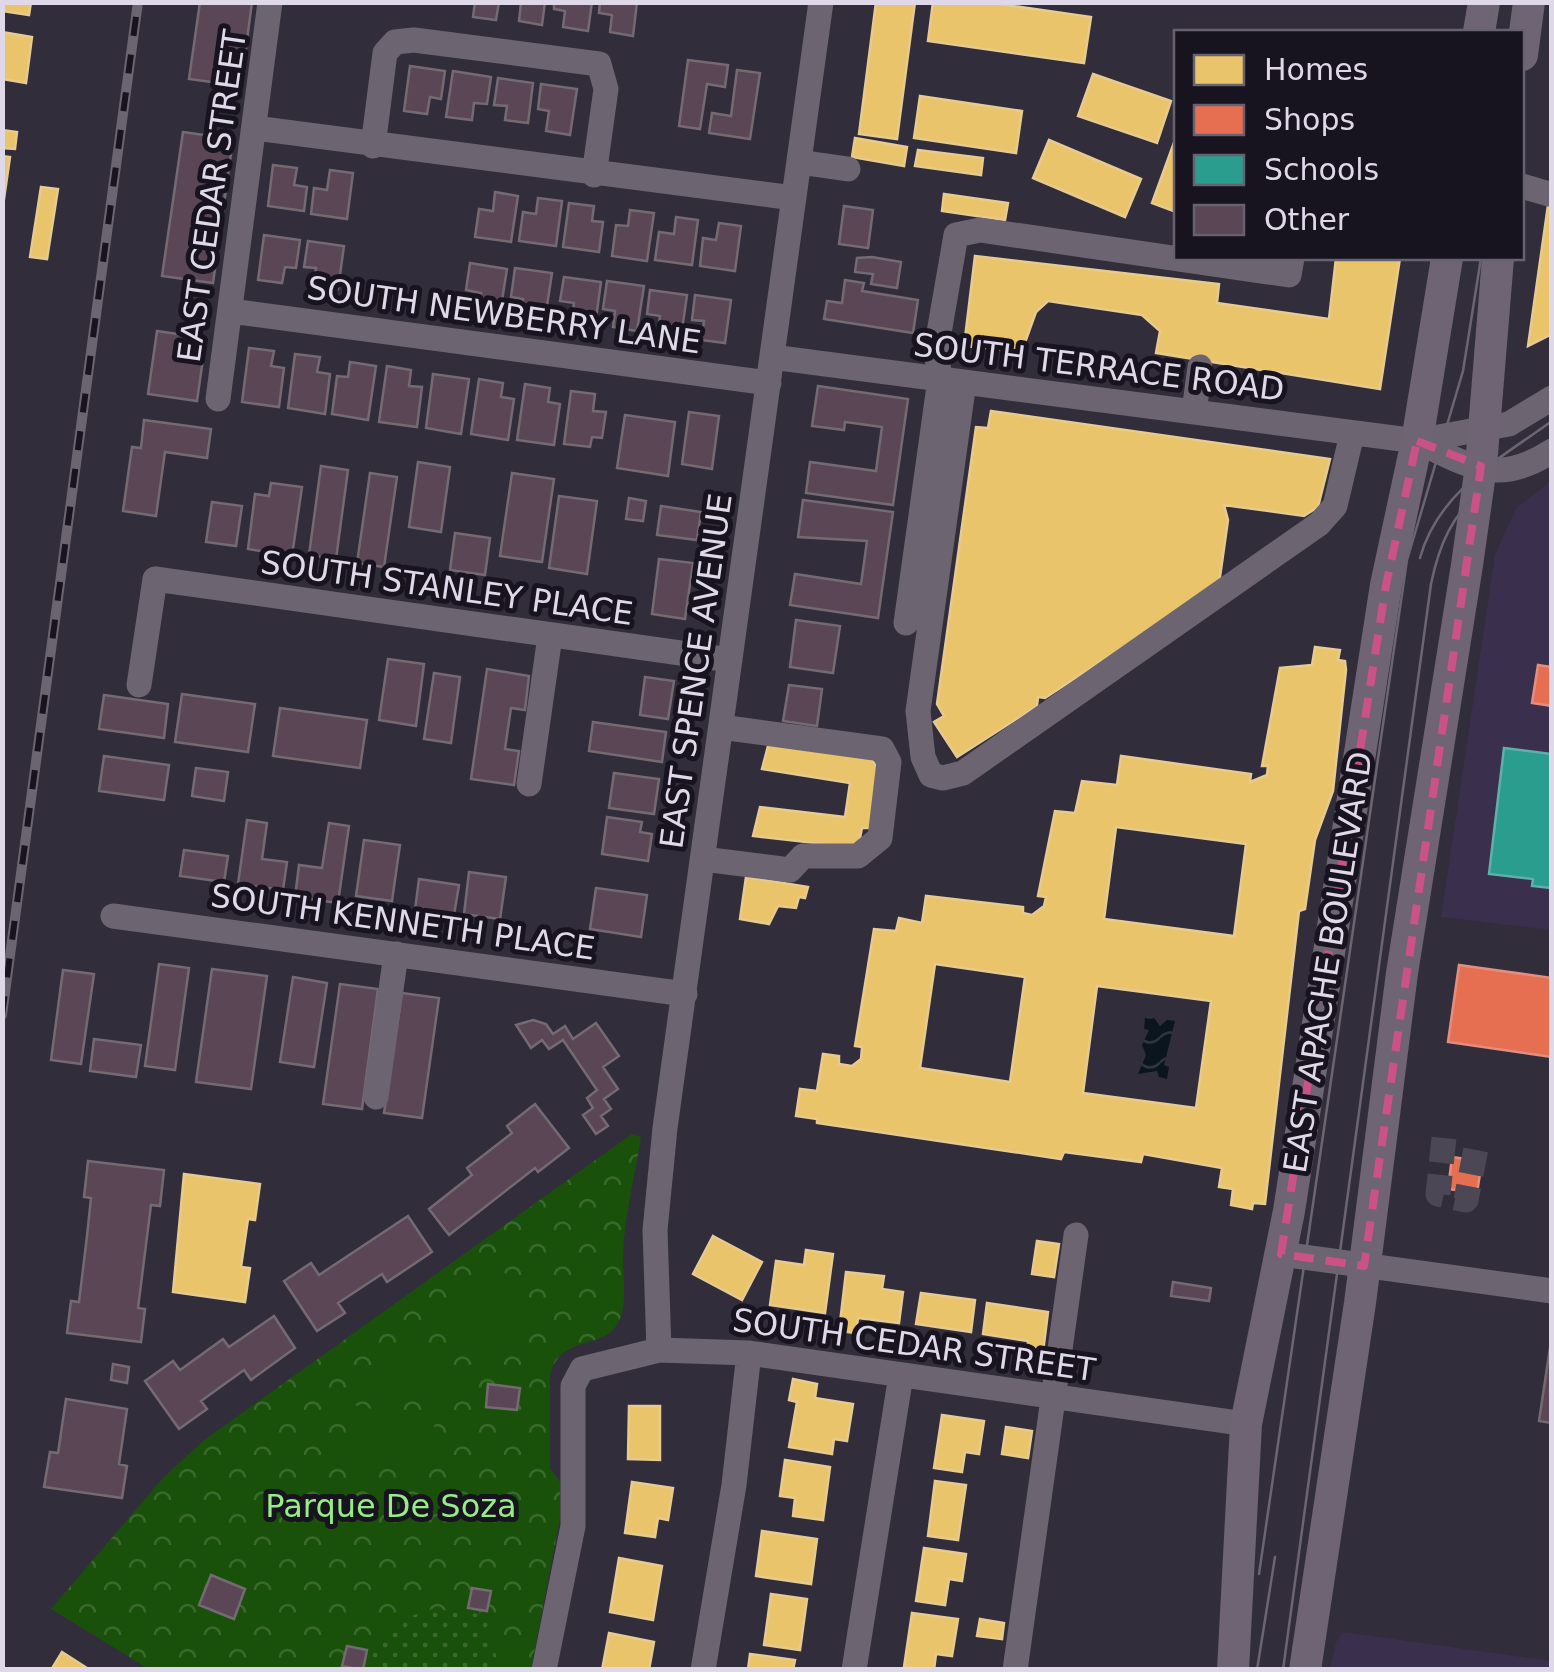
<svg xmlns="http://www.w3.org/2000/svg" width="1554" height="1672" viewBox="0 0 1554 1672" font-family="'DejaVu Sans',sans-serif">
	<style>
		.built { fill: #3a2f4c }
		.park { fill: url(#park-crowns) }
		.garden { fill: url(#garden-dots) }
		.pitch { fill: #19510a }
		.water { fill: url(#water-waves) }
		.homes { fill: #e9c46a; stroke: #e6ca90; stroke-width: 2.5; fill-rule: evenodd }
		.shops { fill: #e76f51; stroke: #e48e7f; stroke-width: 2.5 }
		.schools { fill: #2a9d8f; stroke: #60afaa; stroke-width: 2.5 }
		.building { fill: #5a4654; stroke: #736a72; stroke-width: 2.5 }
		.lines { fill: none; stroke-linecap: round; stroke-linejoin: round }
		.minor-tunnel { stroke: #4c4755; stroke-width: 25; stroke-dasharray: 25 12; stroke-linecap: butt }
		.minor { stroke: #6c6471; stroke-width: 25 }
		.major { stroke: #6e6474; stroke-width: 32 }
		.tram { stroke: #6b6571; stroke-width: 2.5 }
		.rail-casing { stroke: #6b6571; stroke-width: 10 }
		.rail { stroke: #17131f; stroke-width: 6; stroke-dasharray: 19; stroke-linecap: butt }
		.marked { fill: none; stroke: #ca5286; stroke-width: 8; stroke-dasharray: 20 12; stroke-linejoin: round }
		.labels { text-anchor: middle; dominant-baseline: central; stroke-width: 10; stroke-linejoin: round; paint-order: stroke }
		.street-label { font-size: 32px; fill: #ded8e9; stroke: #17131f }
		.park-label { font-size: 32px; fill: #97ec86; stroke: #17131f }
	</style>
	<defs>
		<pattern id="park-crowns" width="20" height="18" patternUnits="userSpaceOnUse" patternTransform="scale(2.5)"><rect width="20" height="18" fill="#19510a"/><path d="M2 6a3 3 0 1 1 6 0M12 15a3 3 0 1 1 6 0" fill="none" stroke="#3a692e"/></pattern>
		<pattern id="garden-dots" width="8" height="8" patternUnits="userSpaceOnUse" patternTransform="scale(2.5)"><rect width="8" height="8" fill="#19510a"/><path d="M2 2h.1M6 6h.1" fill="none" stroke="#3a692e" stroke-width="1.8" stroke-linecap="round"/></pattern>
		<pattern id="water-waves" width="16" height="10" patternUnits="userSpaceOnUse" patternTransform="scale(2.5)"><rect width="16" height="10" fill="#0a151e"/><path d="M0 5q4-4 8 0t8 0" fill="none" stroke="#2d363f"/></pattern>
	</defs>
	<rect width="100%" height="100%" fill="#322d3b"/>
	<path class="built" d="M1551 481V930L1441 917 1495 555 1516 508Z
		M1343 1632 1551 1661V1669H1330L1336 1642Z"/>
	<path class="park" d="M632 1134 641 1137C635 1175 625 1214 623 1252 622 1273 628 1302 619 1321 605 1351 561 1333 550 1375V1468L560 1482V1518L531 1669H149L51 1609 163 1478 203 1441Z"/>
	<path class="garden" d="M433 1609 488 1615 498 1669H367C372 1631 397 1619 433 1609Z"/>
	<path class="pitch" d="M494 1262 537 1305 484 1359 441 1318Z
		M381 1350 453 1364 445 1406 373 1392Z
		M353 1405 435 1422 425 1473 342 1456Z"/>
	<path class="water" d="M1145 1017 1154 1018 1160 1026 1167 1020 1175 1021 1164 1065 1169 1067 1167 1079 1159 1077 1157 1071 1138 1074 1146 1055 1142 1045 1149 1030 1144 1029Z"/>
	<path class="homes" d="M2 2H31L29 15 2 11Z
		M876 2H915L897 139 859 134Z
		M933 2H985L1091 17 1084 63 928 41Z
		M2 32 32 37 26 83 2 79Z
		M1093 74 1171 101 1157 143 1078 116Z
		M920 96 1022 111 1016 153 914 138Z
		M2 130 17 132 15 149 2 148Z
		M1176 137V212L1152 203Z
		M855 138 907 147 904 166 852 157Z
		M1049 140 1141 179 1125 217 1033 178Z
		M918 150 983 158 981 175 915 166Z
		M2 156 10 157 4 199H2Z
		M1552 177V334L1528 346Z
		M41 187 58 189 47 259 30 257Z
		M944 194 1008 203 1005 220 942 211Z
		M975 256 1219 284 1217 303 1329 319 1336 258H1400L1380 389 1156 353 1160 331 1142 315 1048 301 1036 312 1022 351 964 346Z
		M991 411 1330 459 1318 507 1304 516 1224 505 1228 520 1219 584 1045 698 1038 697 1037 706 957 757 934 722 944 716 937 704 976 427 988 428Z
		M1315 647 1340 650 1338 660 1345 661 1346 670 1333 791 1315 840 1305 909 1299 911 1265 1204 1253 1203 1252 1209 1231 1205 1233 1189 1219 1187 1222 1168 1143 1154 1141 1162 1064 1152 1061 1159 817 1123V1119L796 1116 800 1089 817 1091 823 1054 839 1056V1064L852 1066 861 1059 862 1047 855 1046 874 929 896 931 899 918 922 923 926 896 1023 907V913L1032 915 1044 906 1046 897 1038 896 1055 811 1075 813 1082 781 1117 785 1121 756 1251 774 1250 782 1267 775 1268 766H1262L1280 668 1312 665ZM1116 827 1246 844 1234 936 1104 919ZM935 964 1025 977 1010 1082 920 1068ZM1097 986 1211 1001 1196 1108 1083 1093Z
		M769 742 865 752 879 769 871 828H862L858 848 753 836 760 807 845 817 850 783 762 769Z
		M746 877 808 887 805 898 799 897 796 908 778 906 769 924 740 919Z
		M184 1174 260 1184 255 1220 248 1219 241 1267 250 1268 245 1302 173 1292Z
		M713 1236 762 1262 742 1300 693 1274Z
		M1037 1241 1059 1244 1054 1277 1032 1274Z
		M806 1250 833 1254 825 1313 770 1305 776 1261 804 1265Z
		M846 1272 884 1276 882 1289 903 1292 899 1323 858 1318 856 1333 839 1331Z
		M921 1293 975 1300 971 1332 916 1324Z
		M987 1303 1048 1312 1042 1360 1026 1358 1028 1341 983 1334Z
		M793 1379 817 1384 815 1398 853 1404 847 1441 834 1439 832 1454 789 1447 797 1402 789 1400Z
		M629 1406H660V1460L628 1459Z
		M942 1415 984 1421 979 1454 965 1452 962 1472 934 1468Z
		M1006 1427 1032 1431 1028 1458 1002 1454Z
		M785 1460 830 1467 823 1520 793 1516 795 1498 780 1496Z
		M935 1481 966 1485 958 1540 928 1536Z
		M632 1482 673 1488 668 1520 658 1518 655 1537 625 1533Z
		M762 1531 817 1539 811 1584 756 1576Z
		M924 1548 966 1554 962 1581 949 1579 945 1605 916 1601Z
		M619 1558 662 1566 653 1620 610 1612Z
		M771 1594 807 1599 800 1650 764 1645Z
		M912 1613 958 1619 952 1656 936 1654 934 1670 904 1667Z
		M980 1619 1004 1623 1002 1639 977 1636Z
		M609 1633 654 1642 649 1670H602Z
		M62 1652 90 1670H51Z
		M750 1654 795 1660 793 1670H748Z"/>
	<path class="shops" d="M1538 665 1552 667V706L1532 703Z
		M1459 965 1552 978V1057L1448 1042Z
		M1452 1157 1482 1161 1477 1193 1448 1189Z"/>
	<path class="schools" d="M1504 748 1552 754V888L1532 886 1533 879 1489 874Z"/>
	<path class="building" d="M200 2H252L241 86 189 79Z
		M475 2H499L496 20 473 17Z
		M517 2H545L542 25 519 21 521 3Z
		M554 2H592L588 31 563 27 565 11 554 9Z
		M600 2H637L633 36 610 32 612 15 599 13Z
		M688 60 728 65 725 87 707 84 700 129 679 126Z
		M410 66 445 71 441 99 430 97 427 114 404 111Z
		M737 70 760 73 750 139 709 133 712 113 731 116Z
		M453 71 491 77 487 104 474 103 472 120 446 117Z
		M498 78 533 83 528 123 505 120 507 106 494 105Z
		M541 84 577 89 570 135 546 131 549 111 538 109Z
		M183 132 233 139 213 283 162 276Z
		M273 165 297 168 294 185 307 187 304 211 268 206Z
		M330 170 353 173 347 219 311 214 314 188 327 190Z
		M495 192 518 196 511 242 475 237 479 209 493 211Z
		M538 198 562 201 556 246 519 241 523 212 536 214Z
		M569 203 594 206 592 221 603 222 599 252 563 247Z
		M844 206 873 210 868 248 839 244Z
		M630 210 654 213 647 261 612 256 616 225 628 226Z
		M676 217 698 220 692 265 655 260 659 232 674 234Z
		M719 223 741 226 735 271 700 266 703 238 716 240Z
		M264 235 300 240 296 268 285 267 282 283 258 280Z
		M308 241 344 246 338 289 313 286 316 268 304 267Z
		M872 257 901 262 897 288 871 284 873 274 855 272 857 258Z
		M470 263 507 269 500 313 478 310 481 293 466 290Z
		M515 268 552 273 545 319 521 316 523 299 511 297Z
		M564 277 601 282 595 326 571 322 574 303 560 301Z
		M845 280 864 283 862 291 918 300 913 333 824 319 827 301 842 303Z
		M607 281 644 286 637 331 613 327 615 311 603 309Z
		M650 290 687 295 681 337 658 334 660 316 647 314Z
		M695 295 731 300 725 343 701 340 704 321 692 320Z
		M157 331 206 338 197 401 148 394Z
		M249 348 274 351 271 366 284 368 279 407 242 402Z
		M295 354 320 357 317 372 330 374 325 414 288 408Z
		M350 362 376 366 368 420 332 414 337 376 348 377Z
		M387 366 411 370 409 386 422 387 417 427 379 422Z
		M433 374 469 379 461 434 426 428Z
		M479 379 503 383 501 397 514 399 508 440 471 434Z
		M525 384 550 388 548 402 560 404 554 445 517 440Z
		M818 386 908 399 893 505 806 493 810 462 876 471 882 427 845 422 844 430 812 426Z
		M571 391 595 394 593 411 606 412 602 438 592 437 590 447 564 444Z
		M689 412 719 416 712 469 682 464Z
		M625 415 675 422 668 476 617 468Z
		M144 420 211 429 207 458 165 452 156 516 123 511 132 447 141 448Z
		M418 462 450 467 441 532 409 527Z
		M321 466 348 470 336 559 309 555Z
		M370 473 397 477 384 567 357 563Z
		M512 473 554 479 542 562 500 556Z
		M271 483 302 487 292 556 248 549 255 494 269 496Z
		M559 496 597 501 587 574 549 568Z
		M629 498 646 501 643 521 626 519Z
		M803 500 893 512 878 618 790 605 795 574 861 584 867 541 798 537Z
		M212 502 242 506 236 546 206 542Z
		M661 506 701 512 697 540 657 535Z
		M455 533 490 538 485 575 450 570Z
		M659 559 693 563 685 619 652 614Z
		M796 620 840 626 833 673 790 667Z
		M388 659 424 664 416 726 379 720Z
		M487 669 529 676 525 710 511 708 505 749 519 751 514 785 471 779Z
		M434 673 460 677 451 743 424 739Z
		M645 677 674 681 668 719 640 715Z
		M789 685 822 689 817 726 783 721Z
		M182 694 255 704 248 752 175 742Z
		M104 695 168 704 164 738 99 729Z
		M280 708 367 720 360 768 273 756Z
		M593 722 666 732 662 762 589 751Z
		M104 756 169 765 164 800 99 791Z
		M196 768 228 772 224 801 192 796Z
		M614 773 659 779 654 814 609 808Z
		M607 817 642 822 640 832 652 834 648 861 602 854Z
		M247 820 267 823 262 859 287 862 283 890 238 884Z
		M329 823 349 826 338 903 295 897 299 865 322 868Z
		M364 840 400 845 392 901 356 896Z
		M184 850 228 856 224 882 180 876Z
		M469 872 506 877 500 919 464 914Z
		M419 879 459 885 454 915 415 910Z
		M596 888 647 895 641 937 590 929Z
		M159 964 189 968 175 1070 145 1066Z
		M212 969 267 976 251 1089 196 1082Z
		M63 970 94 974 81 1064 51 1060Z
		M293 977 327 983 314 1067 280 1062Z
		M340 984 378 989 362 1109 323 1104Z
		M402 993 439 998 422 1118 384 1113Z
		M533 1020 546 1024 553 1034 565 1026 573 1039 596 1023 619 1056 603 1067 618 1089 604 1099 611 1109 601 1116 608 1126 596 1134 583 1115 593 1108 587 1098 597 1090 563 1040 549 1049 542 1040 531 1048 516 1025Z
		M94 1039 141 1045 136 1077 90 1071Z
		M535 1104 569 1148 538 1172 535 1168 449 1235 429 1209 472 1175 467 1168 512 1133 507 1126Z
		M88 1161 164 1170 160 1206 151 1205 138 1308 145 1309 141 1342 67 1333 71 1301 79 1302 87 1236 91 1198 84 1197Z
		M408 1216 432 1252 387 1282 382 1274 338 1303 345 1313 317 1331 284 1281 311 1263 319 1275Z
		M1173 1282 1211 1288 1209 1301 1171 1296Z
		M274 1316 295 1348 251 1380 244 1370 201 1401 207 1409 179 1429 145 1381 173 1361 180 1370 223 1339 229 1347Z
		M1551 1341H1552V1423L1539 1421Z
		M113 1364 129 1367 127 1383 111 1380Z
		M488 1384 520 1388 517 1410 486 1407Z
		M66 1399 127 1409 119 1464 127 1466 122 1498 44 1487 50 1452 58 1453Z
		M211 1575 245 1589 234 1619 199 1605Z
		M472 1588 491 1591 487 1611 468 1608Z
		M347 1646 367 1650 363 1670 342 1666Z"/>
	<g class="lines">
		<path class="minor-tunnel" d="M1444 1138 1438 1194 1466 1200 1477 1143"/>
		<path class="minor" d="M254 128 794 198
			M373 146 385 53 395 42 414 40 599 64 606 89 594 175
			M799 162 848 169
			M1522 186 1549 194
			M230 311 769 383
			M772 357 1417 441 1509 424 1552 398
			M964 382 918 711 923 757 931 775 943 778 963 773 1319 524 1335 506 1352 434
			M218 399 270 2
			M1194 412 1200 367
			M1417 441C1471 467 1498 486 1552 451
			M906 623 940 379 936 350 956 235 980 230 1289 275 1292 258
			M139 685 155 579 730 660
			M529 784 550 636
			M703 859 790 870 803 856H858L880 838 889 762 882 749 721 727
			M113 916 685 994
			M376 1097 396 954
			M1281 1254 1552 1291
			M659 1350 655 1230 665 1128 821 2
			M544 1670 573 1526V1386L582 1369 659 1350 749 1353 1246 1424
			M703 1670 734 1485 749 1353
			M854 1670 901 1375
			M1015 1670 1076 1235"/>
		<path class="major" d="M1479 32 1484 2
			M1522 55 1529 2
			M1233 1670 1246 1424 1289 1211 1386 585 1417 441 1447 258
			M1305 1670 1360 1303 1402 973 1467 565 1481 466 1498 258"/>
		<path class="tram" d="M1489 32 1493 2
			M1512 32 1516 2
			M1420 558C1438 492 1499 459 1552 421
			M1259 1574 1407 560 1463 371 1481 258
			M1257 1670 1275 1557
			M1283 1670 1431 584C1439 545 1452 514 1484 488"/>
		<defs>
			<path id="rail" d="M2 1015 138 2"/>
		</defs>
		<use href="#rail" class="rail-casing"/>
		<use href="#rail" class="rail"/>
	</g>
	<path class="marked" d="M1417 441 1481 466 1364 1266 1281 1254 1386 585Z"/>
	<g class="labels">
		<g class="street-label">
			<text transform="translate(212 196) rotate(-82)">EAST CEDAR STREET</text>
			<text transform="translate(504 315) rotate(8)">SOUTH NEWBERRY LANE</text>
			<text transform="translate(1099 367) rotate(7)">SOUTH TERRACE ROAD</text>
			<text transform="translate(447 588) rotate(8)">SOUTH STANLEY PLACE</text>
			<text transform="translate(696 671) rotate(-82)">EAST SPENCE AVENUE</text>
			<text transform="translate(403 922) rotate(8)">SOUTH KENNETH PLACE</text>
			<text transform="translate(1328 962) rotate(-81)">EAST APACHE BOULEVARD</text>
			<text transform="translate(914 1345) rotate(8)">SOUTH CEDAR STREET</text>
		</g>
		<g class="park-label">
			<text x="391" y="1506">Parque De Soza</text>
		</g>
	</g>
	<rect width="1554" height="1672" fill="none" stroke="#ded8e9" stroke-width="10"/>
	<rect x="1174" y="30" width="350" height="230" fill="#17131f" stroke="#676270" stroke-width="2.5"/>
	<rect x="1194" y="55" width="50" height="30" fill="#e9c46a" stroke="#676270" stroke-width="2.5"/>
	<text x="1264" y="80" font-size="30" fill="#ded8e9">Homes</text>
	<rect x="1194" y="105" width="50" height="30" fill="#e76f51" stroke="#676270" stroke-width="2.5"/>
	<text x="1264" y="130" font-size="30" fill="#ded8e9">Shops</text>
	<rect x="1194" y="155" width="50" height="30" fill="#2a9d8f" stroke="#676270" stroke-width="2.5"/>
	<text x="1264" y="180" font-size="30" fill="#ded8e9">Schools</text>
	<rect x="1194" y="205" width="50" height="30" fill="#5a4654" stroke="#676270" stroke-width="2.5"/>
	<text x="1264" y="230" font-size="30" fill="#ded8e9">Other</text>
</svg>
